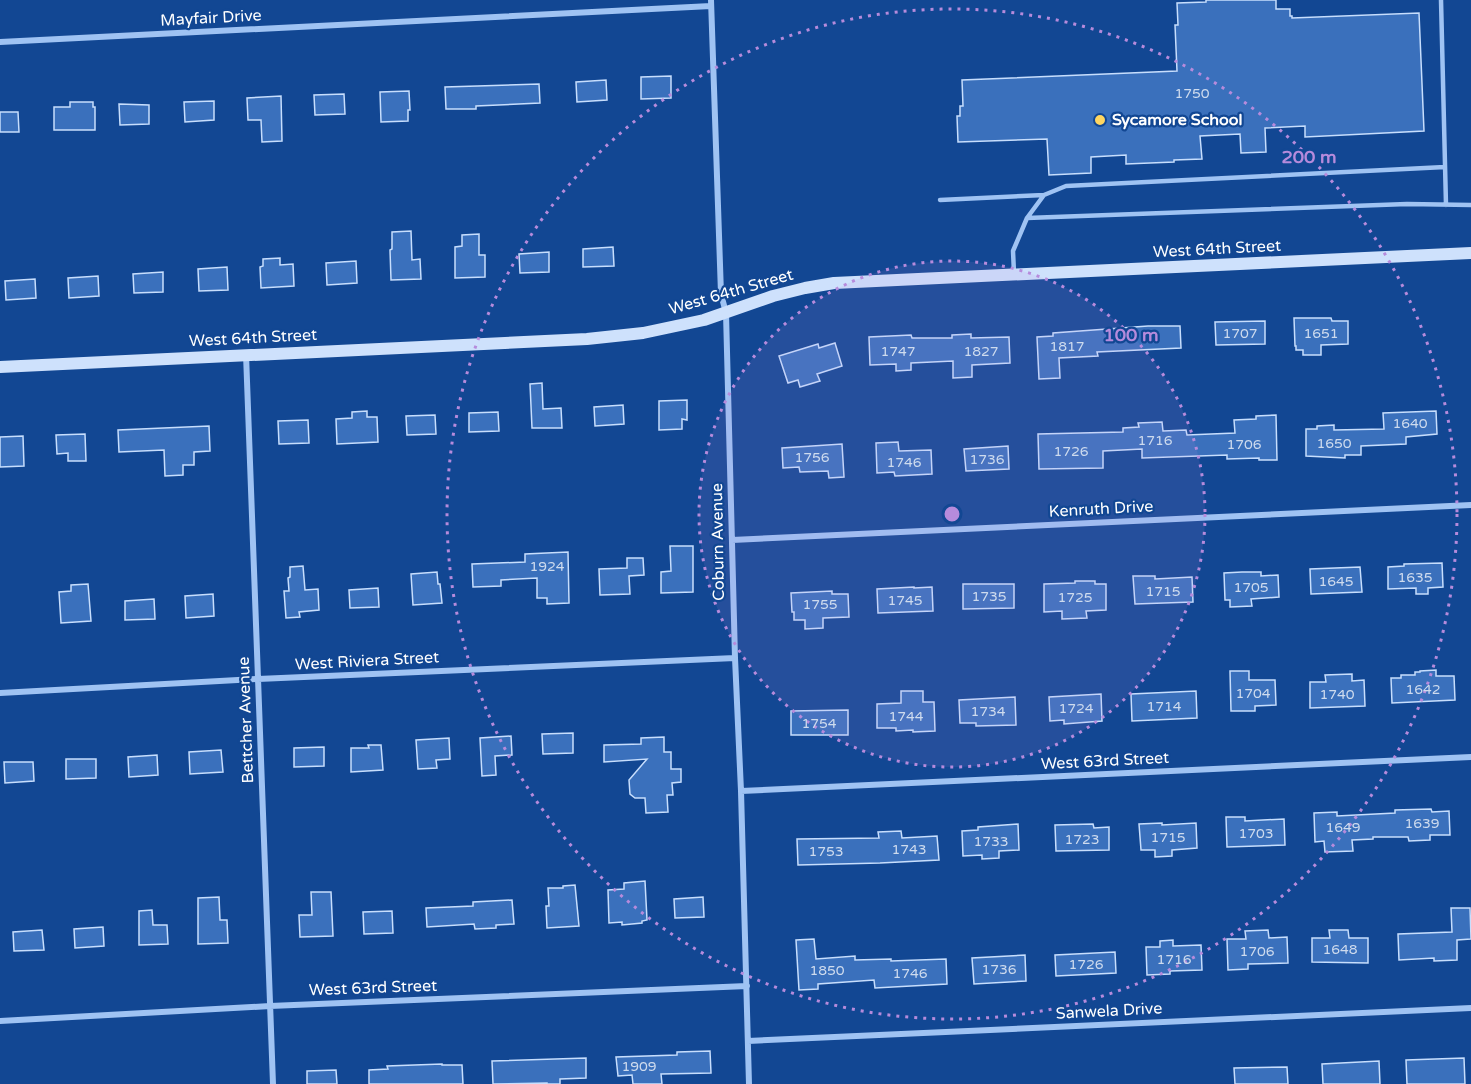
<svg xmlns="http://www.w3.org/2000/svg" width="1471" height="1084" viewBox="0 0 1471 1084" font-family="'Varela Round',sans-serif">
	<style>
		.building { fill: #3a70bc; stroke: #c7defd; stroke-width: 1.5 }
		.lines { fill: none; stroke-linecap: round; stroke-linejoin: round }
		.lane { stroke: #9fc3f3; stroke-width: 4.5 }
		.street { stroke: #9fc3f3; stroke-width: 6 }
		.secondary { stroke: #cee1fc; stroke-width: 12 }
		.ring { fill: none; stroke: #b68bdc; stroke-width: 3; stroke-dasharray: 3 6 }
		.poi-dot { fill: #ffd661; stroke: #124793; stroke-width: 2 }
		.labels { text-anchor: middle; dominant-baseline: central; stroke-width: 4.5; stroke-linejoin: round; paint-order: stroke }
		.number-label { font-size: 14px; fill: #cedbee }
		.street-label { font-size: 16px; fill: #fff; stroke: #124793 }
		.poi-label { font-size: 16px; font-weight: bold; fill: #fff; stroke: #124793; text-anchor: start }
		.centre { fill: #b68bdc; stroke: #124793; stroke-width: 3 }
		.ring-label { font-size: 18px; text-anchor: middle; font-weight: bold; fill: #b68bdc; stroke: #124793; stroke-width: 4.5; stroke-linejoin: round; paint-order: stroke }
	</style>
	<rect width="100%" height="100%" fill="#124793"/>
	<path class="building" d="M1206 0H1276V9H1290V16H1292V18L1419 13 1424 131 1305 137V126L1265 128 1266 152 1241 153 1240 134 1200 136 1202 159 1174 160V162L1126 164V155L1091 157V173L1049 175 1047 139 958 142 957 116H960V106H963L962 80 1177 71 1175 25H1178L1177 3 1206 2Z
		M671 76V98L641 99V77Z
		M606 80 607 100 577 102 576 82Z
		M539 84 540 103 476 106V109H446L445 87Z
		M409 91 410 110H408V121L381 122 380 92Z
		M344 94 345 114 315 115 314 95Z
		M281 96 282 141 262 142 261 120H248L247 98Z
		M214 101V120L185 122 184 102Z
		M70 102H93V107H95V130H54V107H70Z
		M119 104 149 105V124L120 125Z
		M0 112H18L19 132H0Z
		M411 231 412 260 420 259 421 279 391 280 390 250 392 249V232Z
		M479 234V255H485V277L455 278V247L462 246V235Z
		M613 247 614 266 583 267V249Z
		M549 252V272L520 273 519 254Z
		M280 258V265L293 264 294 286 261 288 260 267 263 266V259Z
		M356 261 357 283 327 285 326 263Z
		M227 267 228 290 199 291 198 269Z
		M163 272V292L134 293 133 274Z
		M98 276 99 296 69 298 68 278Z
		M35 279 36 298 6 300 5 281Z
		M1294 318H1331L1332 321H1348V344L1321 345V355H1303V350H1296V346H1295Z
		M1265 321V344L1216 345 1215 322Z
		M1148 326H1180L1181 348 1097 352 1098 356 1059 358 1060 378 1039 379 1037 337 1053 336V333Z
		M971 334V338L1009 337 1010 363 972 365V377L953 378V361L911 363V370L896 371V364L870 365 869 337 911 335 912 338H952V335Z
		M835 343 842 366 817 374 820 381 800 387 798 380 788 383 779 356 818 344 819 348Z
		M542 383 543 409 561 408 562 428H532L530 384Z
		M687 400V420L682 419V429L659 430V401Z
		M623 405 624 424 595 426 594 407Z
		M367 411V417H377L378 442 337 444 336 419 352 418V412Z
		M1436 411 1437 434 1406 437V444L1361 446V455H1345V458L1306 456V429H1317V426L1334 425V430L1384 429 1383 413Z
		M498 412 499 431 469 432V413Z
		M435 415 436 434 407 435 406 416Z
		M1276 415 1277 460H1259V458L1227 459V455L1142 458V449L1103 451V468L1039 469 1038 434 1123 432V428L1139 427 1138 423 1162 422 1163 431 1186 430 1187 435 1235 433 1234 420 1256 419V416Z
		M308 420 309 443 279 444 278 421Z
		M209 426 210 451 194 452V465H183V475L165 476 164 450 119 452 118 430Z
		M85 434 86 461H68V453L57 454 56 435Z
		M23 436 24 466 0 467V437Z
		M898 442 899 451 931 450 932 474 895 476 894 472 877 473 876 443Z
		M842 444 844 477 829 478 828 471 800 472 799 467 783 468 782 448Z
		M1008 446 1009 469 966 471 964 449Z
		M670 546H693V592L661 593V572L671 571Z
		M568 552 569 603 547 604V598H537V578L501 580V586L473 587 472 564 525 562V554Z
		M627 558H643L644 575 629 576 630 594 600 595 599 569 627 568Z
		M1442 563 1443 587 1428 588V594H1416V588L1388 589V567L1404 566V564Z
		M303 566 305 590 318 589 319 610 299 612 300 617 286 618 284 591H289L288 578 290 577V567Z
		M1360 567 1362 592 1311 594 1310 569Z
		M437 572 438 584H440L442 603 413 605 411 574Z
		M1242 572H1261V576L1278 575 1279 597 1251 599 1252 606 1230 607V600H1225L1224 573Z
		M1133 576H1155V579L1192 577 1193 602 1135 604Z
		M1075 581H1095V584H1106V610L1086 611 1087 618 1062 619V611L1044 612V584L1075 583Z
		M88 584 91 621 61 623 59 592 71 591V585Z
		M963 584H1014V608L963 609Z
		M914 587V588L932 587 933 611 878 613 877 589Z
		M378 588 379 607 350 608 349 590Z
		M832 591V594H848L849 617 823 618V628L805 629V620H794V612H792L791 593Z
		M213 594 214 616 186 618 185 596Z
		M154 599 155 619 125 620V601Z
		M1436 670V676H1454L1455 700 1392 703 1391 678H1401V675H1415V672H1420V671Z
		M1230 671H1249V680H1275L1276 705 1255 706V711H1231Z
		M1352 674V681L1364 680 1365 706 1310 708V682H1326L1325 675Z
		M901 691H923V702H934L935 731 913 732V730L896 731V728H877V704L901 703Z
		M1196 691 1197 718 1132 721 1131 694Z
		M1101 694 1102 721 1064 724V720L1050 721 1049 697Z
		M1015 697 1016 725 976 726V723H960L959 700Z
		M848 710V735H791V711Z
		M573 733V753L543 754 542 734Z
		M511 736 512 755 495 756 496 775 482 776 480 738Z
		M664 737V752H671V769H681V782L672 783 673 795H667L668 812 646 813 645 798H635L630 794 629 780 647 759 604 762V745L641 744V738Z
		M449 738 450 759 436 760 437 768 418 769 416 740Z
		M368 745H381L383 770 351 772V748H369Z
		M324 747V766L294 767V748Z
		M221 750 223 772 190 774 189 752Z
		M157 755 158 775 129 777 128 757Z
		M66 759H96V778L66 779Z
		M4 762H33L34 781 5 783Z
		M1431 809 1432 812 1449 811 1450 835H1430V840L1409 841 1408 837H1373V839L1352 840 1353 851 1325 852 1324 841 1315 842 1314 813 1337 812V816L1395 813V810Z
		M1226 817H1245V821L1284 819 1285 845 1227 847Z
		M1162 823V825L1196 823 1197 848 1172 850V856L1155 857V850H1141L1139 824Z
		M1018 824 1019 850 999 851V858L982 859V855L963 856 962 831 978 830V827Z
		M1093 824 1094 828 1109 827V850L1056 851 1055 825Z
		M901 831 902 838 937 836 939 860 880 863 798 865 797 839 879 838 878 832Z
		M645 881 647 920 642 921V923L622 925V922L609 923 608 890 624 889V883Z
		M575 885 579 926 547 928 546 906H549L548 888H563V886Z
		M311 892H331L333 936 300 937 299 915H312Z
		M219 897 220 920H227L228 943 198 944V898Z
		M703 897 704 917 675 918 674 899Z
		M512 900 514 924 496 925V928L475 929 474 924 427 927 426 908 473 906V902Z
		M1451 908H1470L1471 939 1457 940V960L1434 961V958L1399 960 1398 934 1452 932Z
		M152 910 153 925H167L168 944 139 945V911Z
		M392 911 393 933 364 934 363 912Z
		M103 927 104 946 75 948 74 929Z
		M42 930 44 950 14 951 13 932Z
		M1268 930 1269 938 1287 937 1288 963 1248 964V969L1228 970 1227 939H1246L1245 931Z
		M1329 930H1348L1349 938H1368V963L1312 962V938H1330Z
		M814 939 816 959 855 956V960L891 959V961L946 959 947 984 875 988 874 980 818 984V989L799 990 796 940Z
		M1173 940V946L1201 945 1202 970 1170 971V974L1147 975 1146 947H1160V941Z
		M1115 952 1116 973 1056 976 1055 955Z
		M1025 955 1026 981 974 984 972 958Z
		M710 1051 711 1073 661 1074 662 1084H633L632 1075 618 1076 616 1057 677 1055V1052Z
		M586 1058V1078L560 1079V1084H547V1083L493 1084 492 1061Z
		M1464 1058 1465 1084H1407L1406 1060Z
		M1379 1061 1380 1084H1323L1322 1064Z
		M442 1064V1065H462L463 1084H369V1070L388 1069 387 1066Z
		M1287 1067 1288 1084H1235L1234 1068Z
		M336 1070 337 1084H307V1071Z"/>
	<g class="lines">
		<path class="lane" d="M1441 0 1446 205
			M940 200 1044 195
			M1027 218 1044 195 1066 186 1445 167
			M1014 273 1013 251 1027 218 1407 204 1471 205"/>
		<path class="street" d="M711 0 721 294 726 313 735 658 741 791 749 1084
			M0 42 711 6
			M246 354 273 1084
			M732 540 1471 505
			M0 693 258 679 735 658
			M741 791 1471 757
			M0 1021 270 1006 747 986
			M748 1041 1471 1008"/>
		<path class="secondary" d="M0 367 587 339 643 333 704 320 773 296 805 288 834 283 1471 253"/>
	</g>
	<circle cx="952" cy="514" r="253" fill="#b68bdc" fill-opacity=".12"/>
	<g class="ring">
		<circle cx="952" cy="514" r="253"/>
		<circle cx="952" cy="514" r="505"/>
	</g>
	<circle class="poi-dot" cx="1100" cy="120" r="6"/>
	<g class="labels">
		<g class="number-label">
			<text x="1192" y="93">1750</text>
			<text x="1240" y="333">1707</text>
			<text x="1321" y="333">1651</text>
			<text x="1067" y="346">1817</text>
			<text x="898" y="351">1747</text>
			<text x="981" y="351">1827</text>
			<text x="1410" y="423">1640</text>
			<text x="1155" y="440">1716</text>
			<text x="1334" y="443">1650</text>
			<text x="1244" y="444">1706</text>
			<text x="1071" y="451">1726</text>
			<text x="812" y="457">1756</text>
			<text x="987" y="459">1736</text>
			<text x="904" y="462">1746</text>
			<text x="547" y="566">1924</text>
			<text x="1415" y="577">1635</text>
			<text x="1336" y="581">1645</text>
			<text x="1251" y="587">1705</text>
			<text x="1163" y="591">1715</text>
			<text x="989" y="596">1735</text>
			<text x="1075" y="597">1725</text>
			<text x="905" y="600">1745</text>
			<text x="820" y="604">1755</text>
			<text x="1423" y="689">1642</text>
			<text x="1253" y="693">1704</text>
			<text x="1337" y="694">1740</text>
			<text x="1164" y="706">1714</text>
			<text x="1076" y="708">1724</text>
			<text x="988" y="711">1734</text>
			<text x="906" y="716">1744</text>
			<text x="819" y="723">1754</text>
			<text x="1422" y="823">1639</text>
			<text x="1343" y="827">1649</text>
			<text x="1256" y="833">1703</text>
			<text x="1168" y="837">1715</text>
			<text x="1082" y="839">1723</text>
			<text x="991" y="841">1733</text>
			<text x="909" y="849">1743</text>
			<text x="826" y="851">1753</text>
			<text x="1340" y="949">1648</text>
			<text x="1257" y="951">1706</text>
			<text x="1174" y="959">1716</text>
			<text x="1086" y="964">1726</text>
			<text x="999" y="969">1736</text>
			<text x="827" y="970">1850</text>
			<text x="910" y="973">1746</text>
			<text x="639" y="1066">1909</text>
		</g>
		<g class="street-label">
			<text transform="translate(211 18) rotate(-3)">Mayfair Drive</text>
			<text transform="translate(1217 249) rotate(-3)">West 64th Street</text>
			<text transform="translate(731 292) rotate(-16)">West 64th Street</text>
			<text transform="translate(253 338) rotate(-3)">West 64th Street</text>
			<text transform="translate(1101 509) rotate(-3)">Kenruth Drive</text>
			<text transform="translate(718 542) rotate(-91)">Coburn Avenue</text>
			<text transform="translate(367 661) rotate(-3)">West Riviera Street</text>
			<text transform="translate(246 720) rotate(-92)">Bettcher Avenue</text>
			<text transform="translate(1105 761) rotate(-3)">West 63rd Street</text>
			<text transform="translate(373 988) rotate(-2)">West 63rd Street</text>
			<text transform="translate(1109 1011) rotate(-3)">Sanwela Drive</text>
		</g>
		<g class="poi-label">
			<text x="1112" y="120">Sycamore School</text>
		</g>
	</g>
	<circle cx="952" cy="514" r="9" class="centre"/>
	<g class="ring-label">
		<text x="1309" y="163">200 m</text>
		<text x="1131" y="341">100 m</text>
	</g>
</svg>
